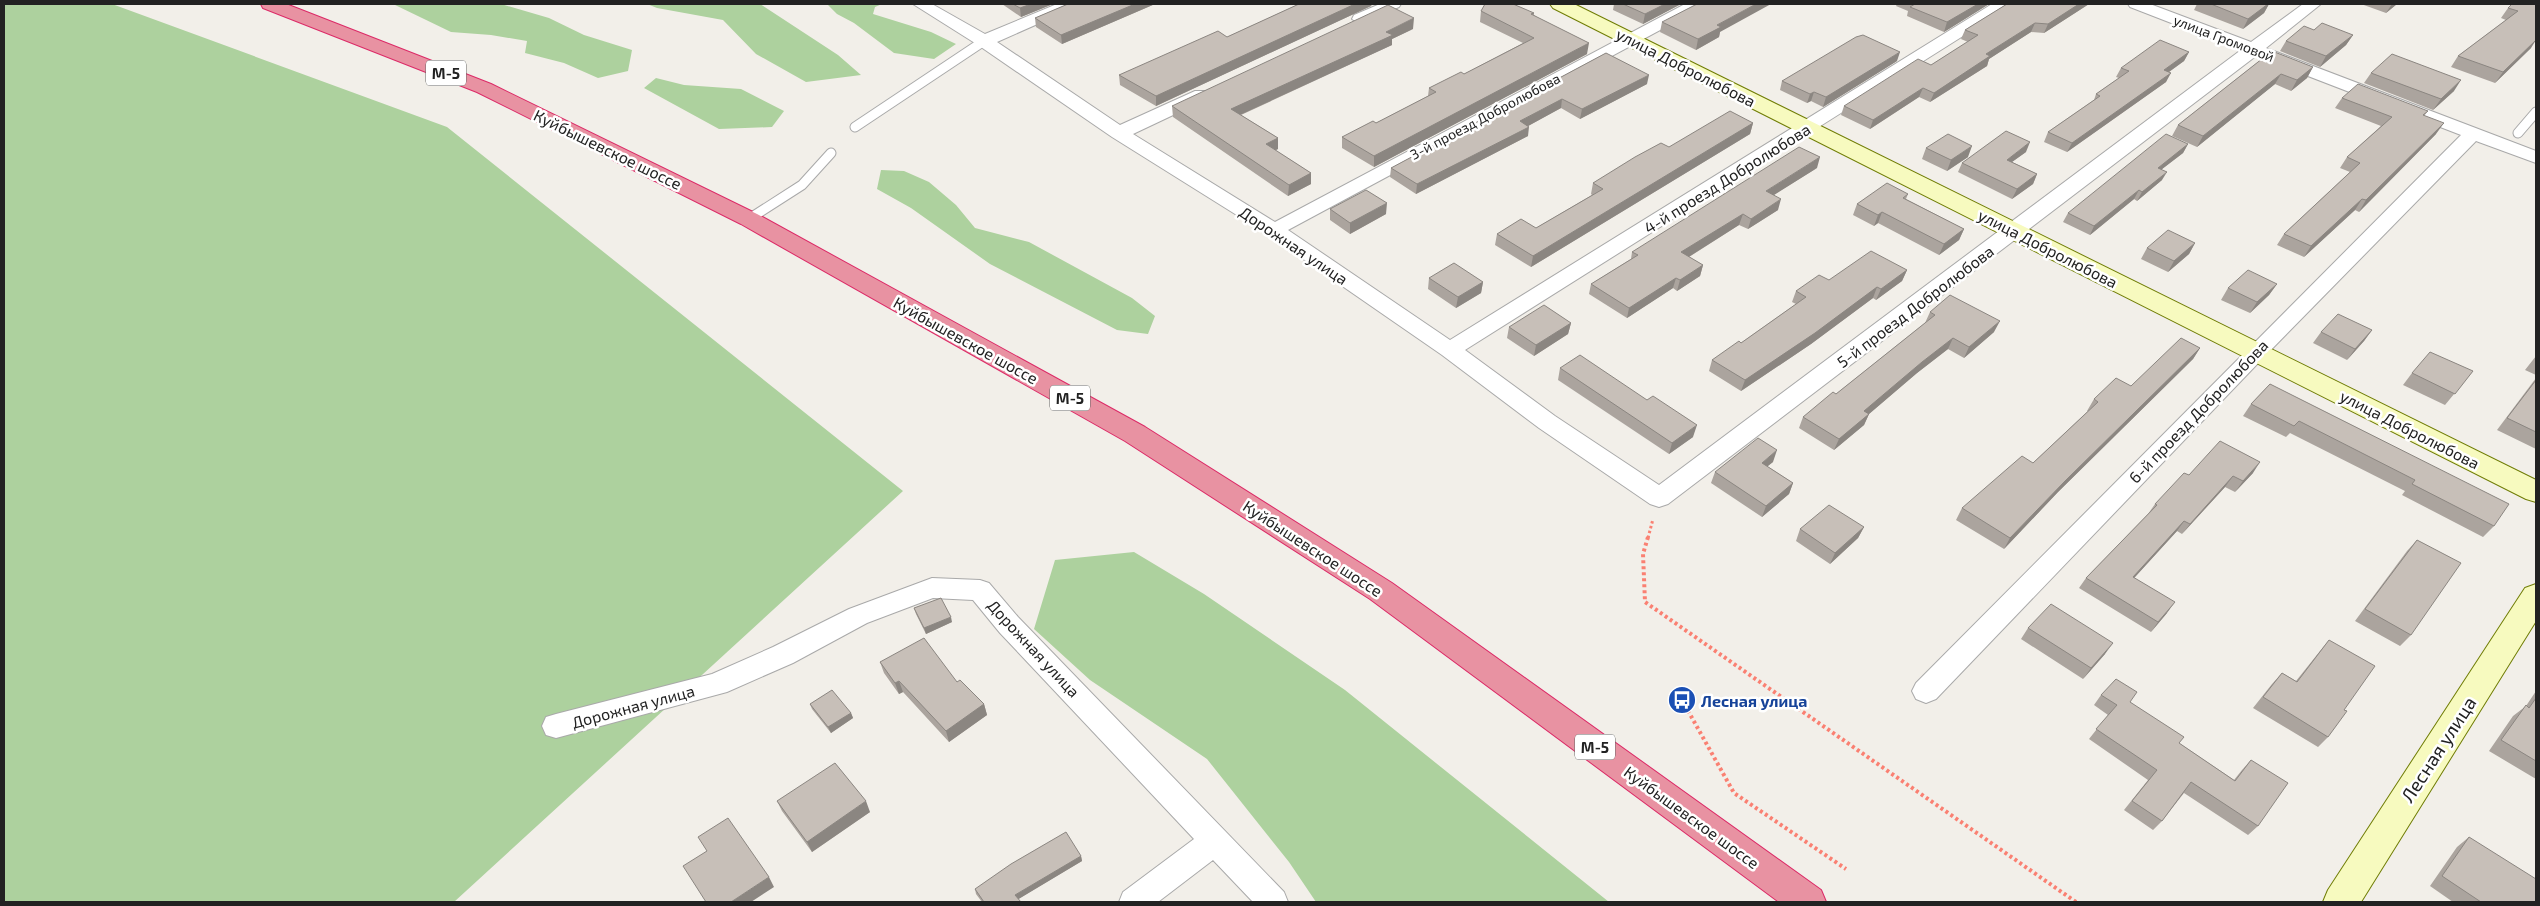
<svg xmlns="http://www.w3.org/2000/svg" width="2540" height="906" viewBox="0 0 2540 906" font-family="'Exo 2',sans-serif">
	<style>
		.forest { fill: #add19e }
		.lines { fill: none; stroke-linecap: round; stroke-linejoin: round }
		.lane-casing { stroke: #a9a9a9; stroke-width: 11 }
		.street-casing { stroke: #a9a9a9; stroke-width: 2 }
		.secondary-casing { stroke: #707d05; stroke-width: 2 }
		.highway-casing { stroke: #dc2a67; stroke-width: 2 }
		.path-far1 { stroke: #fa8072; stroke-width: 3; stroke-dasharray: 2.5 2.5; stroke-linecap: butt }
		.path { stroke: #fa8072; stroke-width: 4; stroke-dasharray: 3 3; stroke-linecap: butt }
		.lane { stroke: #fff; stroke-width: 9 }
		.street { fill: #fff; fill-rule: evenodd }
		.secondary { fill: #f7fabf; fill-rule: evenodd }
		.highway { fill: #e892a2; fill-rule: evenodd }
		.wall { fill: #aba49e }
		.shaded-wall { fill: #8b8681 }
		.building { fill: #c7bfb8; stroke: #8b8681 }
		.labels { text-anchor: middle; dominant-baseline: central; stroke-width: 5; stroke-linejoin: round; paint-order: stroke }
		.far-street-label { font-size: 14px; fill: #222; stroke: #fff }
		.shield { fill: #fff; stroke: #646464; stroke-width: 1 }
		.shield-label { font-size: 15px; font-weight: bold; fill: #222 }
		.street-label { font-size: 16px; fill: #222; stroke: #fff }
		.transit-label { font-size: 16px; font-weight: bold; fill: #164399; stroke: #fff; text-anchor: start }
		.near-street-label { font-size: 19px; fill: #222; stroke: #fff }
	</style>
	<rect width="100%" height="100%" fill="#f2efe9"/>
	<path class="forest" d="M4 4H112L447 127 903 491 454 902H4Z
		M393 4H501L549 18 584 35 632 50 628 71 598 78 564 63 525 53 527 41 491 35 451 32Z
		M647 4H760L838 55 861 75 806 82 756 54 723 20 657 8Z
		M827 4H882L875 7 873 14 931 32 956 44 934 59 894 53 854 23 837 14Z
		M656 78 684 85 741 89 784 111 772 127 719 129 644 88Z
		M881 170 904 171 929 182 956 205 975 228 1029 242 1132 298 1155 316 1148 334 1117 330 990 264 911 208 877 189Z
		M1134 552 1204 594 1345 690 1609 902H1316L1289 862 1207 759 1090 680 1034 629 1055 560Z"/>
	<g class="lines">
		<defs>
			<path id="lane" d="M855 127 984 41
				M2518 133 2536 112
				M749 219 802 185 831 153"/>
			<path id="street" d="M913 4H932L985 34 1057 4H1078L1076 7 997 42 1120 125 1195 91H1207L1210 95 1207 99 1133 134 1275 222 1685 4H1705L1703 7 1288 230 1450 340 1992 4H2011L2009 7 1465 350 1555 416 1659 485 2241 50 2130 7 2128 4H2150L2251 42 2303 4H2321L2266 48 2536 151V163L2476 141 2264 357 1936 699 1926 703 1916 699 1912 691 1916 683 2461 135 2256 56 1668 504 1659 507 1650 504 1539 428 1442 355 1267 234 1112 137 978 45Z
				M1380 4H1401L1399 7 1360 24 1352 19 1354 15Z
				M932 578 980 580 989 583 1018 617 1284 892 1288 902H1253L1213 860 1158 902H1119L1123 892 1194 839 1000 633 973 600 933 598 867 623 793 663 727 692 556 738 546 735 542 726 546 717 556 714 712 674 773 647 849 609Z"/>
			<path id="secondary" d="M1550 4H1574L2536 480V502L2526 499 1553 8Z
				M2536 584V621L2361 902H2323L2328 890 2525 588Z"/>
			<path id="highway" d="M261 4H286L491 84 757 214 1145 427 1392 583 1821 890 1826 902H1779L1370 599 1125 441 741 224 477 92 263 8Z"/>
		</defs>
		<use href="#lane" class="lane-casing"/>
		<use href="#street" class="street-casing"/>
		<use href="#secondary" class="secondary-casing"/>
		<use href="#highway" class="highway-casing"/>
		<path class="path-far1" d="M1648 538 1653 519"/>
		<path class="path" d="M1648 537 1643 554 1645 602 2076 902
			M1682 700 1734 793 1846 869"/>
		<use href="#lane" class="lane"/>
		<use href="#street" class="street"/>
		<use href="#secondary" class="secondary"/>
		<use href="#highway" class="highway"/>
	</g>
	<path class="wall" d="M1002 4H1053L1021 17Z
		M1068 4H1155L1062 44 1036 27 1035 18Z
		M1299 4H1372L1371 6 1156 106 1120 85 1119 75 1227 37Z
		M1614 4H1681L1643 24 1613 10Z
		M1897 4H1989L1944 32 1907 16 1908 11 1896 6Z
		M2007 4H2089L2044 33 2031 32 1989 59 1987 66 1930 102 1919 97 1870 129 1841 115 1844 106 1931 65 1968 42 1961 39 1965 30Z
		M2197 4H2269L2264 13 2243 29 2194 10Z
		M2361 4H2397L2386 13Z
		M2536 4 2531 48 2495 83 2451 67 2458 56 2506 20 2501 18 2508 8Z
		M1481 11 1534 13V15L1587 54 1374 167 1342 148V137L1376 123 1428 96 1429 88 1464 74 1523 43 1480 22Z
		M1662 22 1720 32 1719 37 1696 50 1660 32Z
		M1413 29 1392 39V45L1241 115 1278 138V149L1275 150 1311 173V184L1288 196 1173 117 1172 106Z
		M2314 30 2353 35 2346 45 2320 67 2280 51 2286 41Z
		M2272 51 2313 67 2307 78 2291 91 2275 84 2197 147 2172 136 2178 125Z
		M2189 52 2184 61 2169 72 2166 82 2067 152 2044 142 2048 132 2094 100 2096 94 2119 78 2116 77 2121 68Z
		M1606 53 1647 84 1580 119 1561 108 1528 126V136L1416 194 1390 177 1391 168Z
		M1897 61 1823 107 1811 101 1807 103 1780 90 1782 81Z
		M2371 73 2454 91 2433 110 2364 83Z
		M2342 98 2428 111 2424 116 2436 134 2359 212 2355 210 2304 257 2277 245 2284 234 2350 172 2340 168 2347 157 2381 126 2335 108Z
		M1753 123 1750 134 1531 267 1495 245 1497 234 1536 228 1592 195 1591 194 1593 183 1669 147Z
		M2188 144 2183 153 2162 169V180L2137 201 2134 199 2090 235 2063 222 2068 213Z
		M1926 148 1968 157 1947 171 1922 159Z
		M2026 152 2012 162 2037 174 2033 184 2012 199 1958 172 1962 163Z
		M1817 168 1773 195 1778 210 1748 229 1739 225 1689 257 1703 265 1700 276 1677 291 1673 288 1627 318 1589 294 1591 284 1631 259 1632 252Z
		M1908 194 1906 199 1964 229 1959 240 1939 255 1878 223 1874 226 1853 215 1857 204Z
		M1330 209 1386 214 1350 234 1330 220Z
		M2195 243 2189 254 2168 272 2141 259 2147 248Z
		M1907 270 1902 281 1876 300 1873 298 1811 344 1741 391 1709 371 1712 360 1741 343 1796 304 1792 302 1796 291 1829 280Z
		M1429 278 1483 282 1481 293 1456 308 1428 289Z
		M2277 284 2269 295 2250 313 2221 300 2228 288Z
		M1930 312 1994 332 1964 358 1948 349 1917 373 1869 414 1864 425 1834 450 1799 428 1803 417 1836 394 1925 323Z
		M1571 323 1568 334 1534 356 1507 338 1509 327Z
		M2372 330 2364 341 2347 360 2313 343 2321 332Z
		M2200 348 2193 359 2058 492 2004 549 1956 520 1962 508 2033 463 2088 411H2087L2094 399 2131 386Z
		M2536 356V375L2525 370Z
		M1560 368 1693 437 1669 454 1558 380Z
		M2473 371 2445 405 2403 385 2412 373Z
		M2536 378V449L2497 430Z
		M2270 384 2494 526 2483 537 2402 495 2405 491 2290 433 2286 437 2243 416 2251 404Z
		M1773 462 1767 466 1793 483 1789 494 1762 517 1711 483 1715 472Z
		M2253 473 2235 492 2225 487 2182 534 2177 531 2134 578 2167 613 2151 632 2079 588 2086 578 2148 514 2155 504 2189 475Z
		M1864 527 1858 538 1830 564 1796 541 1800 529Z
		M2417 540 2411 635 2400 646 2355 621 2407 551Z
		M914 608 952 622 926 634 916 614Z
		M2028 628 2105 654 2083 679 2021 639Z
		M2329 640 2344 710 2328 737 2318 747 2253 708 2272 684 2282 673 2296 681 2320 651Z
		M880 662 957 682 984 704 987 715 949 742 903 692 899 694 884 673Z
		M2536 691V779L2489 751 2513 716 2526 706Z
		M2101 695 2130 702 2179 743 2234 780 2242 770 2251 760 2258 826 2248 835 2184 793 2162 821 2153 830 2124 810 2148 780 2089 739 2108 715 2094 705Z
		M810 704 851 713 853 718 831 733 812 709Z
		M777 801 870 812 812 852 782 811Z
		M2469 837 2536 902H2453L2430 886 2457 847Z
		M1081 856 1082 861 1018 899 1021 902H982L976 894 975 889Z"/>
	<path class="shaded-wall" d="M1031 4H1053L1021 17 1020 8Z
		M1135 4H1155L1062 44 1061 35Z
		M1355 4H1372L1371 6 1156 106V96Z
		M1665 4H1681L1643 24 1645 14Z
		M1756 4H1771L1720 32 1719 37 1696 50 1698 39 1717 25Z
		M1978 4H1989L1944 32 1947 22Z
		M2079 4H2089L2044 33 2048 24Z
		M2268 4H2269L2264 13 2243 29 2248 19Z
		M2392 4H2397L2386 13Z
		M1414 18 1413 29 1392 39V45L1231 119V109Z
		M2035 23 2031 32 1989 59 1987 66 1930 102 1934 93 1986 54Z
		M2353 35 2346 45 2320 67 2326 56Z
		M2536 40 2531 48 2495 83 2503 72Z
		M1589 43 1587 54 1374 167V156Z
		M1900 52 1897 61 1823 107 1826 97Z
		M2189 52 2184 61 2159 79 2164 70Z
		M2313 67 2307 78 2291 91 2297 80Z
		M2171 73 2166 82 2067 152 2072 143Z
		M2281 74 2275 84 2197 147 2203 136Z
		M1649 75 1647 84 1580 119 1582 109Z
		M2461 80 2454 91 2433 110 2441 99Z
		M1923 88 1919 97 1870 129 1873 120Z
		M1814 92 1811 101 1807 103 1810 94Z
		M1562 99 1561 108 1519 131 1520 121Z
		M1753 123 1750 134 1531 267 1533 256Z
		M2444 123 2436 134 2359 212 2366 200Z
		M1529 127 1528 136 1416 194 1417 184Z
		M1278 138V149L1266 155V144Z
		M2030 142 2026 152 2002 169 2007 160Z
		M2188 144 2183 153 2153 176 2158 168Z
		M1972 146 1968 157 1947 171 1951 160Z
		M1820 157 1817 168 1763 202 1766 191Z
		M2167 172 2162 180 2137 201 2142 192Z
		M1311 173V184L1288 196 1289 185Z
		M2037 174 2033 184 2012 199 2017 189Z
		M2139 190 2134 199 2090 235 2094 226Z
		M1781 199 1778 210 1748 229 1751 219Z
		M2362 199 2355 210 2304 257 2311 246Z
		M1387 203 1386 214 1350 234V223Z
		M1882 212 1878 223 1874 226 1878 215Z
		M1743 214 1739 225 1679 263 1681 252Z
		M1964 229 1959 240 1939 255 1944 244Z
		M2195 243 2189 254 2168 272 2174 261Z
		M1703 265 1700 276 1677 291 1680 280Z
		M1907 270 1902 281 1876 300 1881 289Z
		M1676 278 1673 288 1627 318 1629 308Z
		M1483 282 1481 293 1456 308 1458 297Z
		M2277 284 2269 295 2250 313 2257 302Z
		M1877 287 1873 298 1811 344 1741 391 1745 380Z
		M2000 321 1994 332 1964 358 1969 347Z
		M1571 323 1568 334 1534 356 1536 345Z
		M2372 330 2364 341 2347 360 2355 349Z
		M1953 338 1948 349 1917 373 1869 414 1864 425 1834 450 1839 439 1864 411 1922 362Z
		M2200 348 2193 359 2058 492 2004 549 2010 538 2065 481Z
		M1697 425 1693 437 1669 454 1672 443Z
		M1777 450 1773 462 1758 474 1762 463Z
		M2260 462 2253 473 2235 492 2243 481Z
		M2233 476 2225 487 2182 534 2190 524Z
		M1793 483 1789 494 1762 517 1766 506Z
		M2184 521 2177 531 2125 588 2133 577Z
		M1864 527 1858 538 1830 564 1835 553Z
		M2175 602 2167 613 2151 632 2158 622Z
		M951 617 952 622 926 634 924 628Z
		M2113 643 2105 654 2083 679 2091 668Z
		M899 681 903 692 899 694 895 683Z
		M984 704 987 715 949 742 946 731Z
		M851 713 853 718 831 733 828 727Z
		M866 801 870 812 812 852 807 842Z
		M1081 856 1082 861 1017 900 1015 895Z
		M769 877 774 887 751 902H731Z"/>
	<path class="building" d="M1013 4H1031L1020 8Z
		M1068 4H1135L1061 35 1035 18Z
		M1299 4H1355L1156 96 1119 75 1218 31 1227 37Z
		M1485 4H1513L1534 13 1531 14 1589 43 1374 156 1342 137 1373 121 1376 123 1436 92 1429 88 1461 72 1464 74 1534 38 1481 11Z
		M1623 4H1665L1645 14Z
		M1697 4H1756L1717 25 1721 27 1698 39 1662 22Z
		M1915 4H1978L1947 22 1910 7Z
		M2007 4H2079L2048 24 2035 23 1986 54 1990 56 1934 93 1923 88 1873 120 1844 106 1918 59 1931 65 1978 35 1965 30Z
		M2211 4H2268L2248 19Z
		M2512 4H2536V35L2535 36 2536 37V40L2503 72 2458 56 2518 11 2508 8Z
		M1388 5 1414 18 1386 32 1393 35 1231 109 1278 138 1266 144 1311 173 1289 185 1172 106Z
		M2322 23 2353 35 2326 56 2286 41 2304 26 2314 30Z
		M1863 35 1900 52 1826 97 1814 92 1810 94 1782 81 1856 37Z
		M2160 40 2189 52 2164 70 2171 73 2072 143 2048 132 2100 96 2096 94 2129 71 2121 68Z
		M2272 51 2313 67 2297 80 2281 74 2203 136 2178 125Z
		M1606 53 1649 75 1582 109 1562 99 1520 121 1529 127 1417 184 1391 168Z
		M2392 54 2461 80 2441 99 2371 73Z
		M2358 84 2428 111 2423 115 2444 123 2366 200 2362 199 2311 246 2284 234 2360 163 2347 157 2392 117 2342 98Z
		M1730 111 1753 123 1533 256 1497 234 1521 219 1536 228 1603 189 1593 183 1635 157 1661 143 1669 147Z
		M2006 131 2030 142 2007 160 2037 174 2017 189 1962 163Z
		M1948 134 1972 146 1951 160 1926 148Z
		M2166 134 2188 144 2158 168 2167 172 2142 192 2139 190 2094 226 2068 213Z
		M1799 147 1820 157 1766 191 1781 199 1751 219 1743 214 1681 252 1703 265 1680 280 1676 278 1629 308 1591 284 1638 255 1632 252Z
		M1887 183 1908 194 1903 198 1964 229 1944 244 1882 212 1878 215 1857 204Z
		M1366 190 1387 203 1350 223 1330 209Z
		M2168 230 2195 243 2174 261 2147 248Z
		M1871 251 1907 270 1881 289 1877 287 1815 333 1745 380 1712 360 1739 341 1741 343 1806 297 1796 291 1819 275 1829 280Z
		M1454 263 1483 282 1458 297 1429 278Z
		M2248 270 2277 284 2257 302 2228 288Z
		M1950 295 2000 321 1969 347 1953 338 1922 362 1864 411 1869 414 1839 439 1803 417 1833 392 1836 394 1935 315 1930 312Z
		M1544 305 1571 323 1536 345 1509 327Z
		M2338 314 2372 330 2355 349 2321 332Z
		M2181 338 2200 348 2065 481 2010 538 1962 508 2022 456 2033 463 2098 402 2094 399 2116 378 2131 386Z
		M2430 352 2473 371 2455 394 2412 373Z
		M1580 355 1647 400 1653 396 1697 425 1672 443 1560 368Z
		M2536 380V432L2507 418Z
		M2270 384 2509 504 2494 526 2412 484 2415 480 2299 421 2294 426 2251 404Z
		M1758 438 1777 450 1762 463 1793 483 1766 506 1715 472Z
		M2220 441 2260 462 2243 481 2233 476 2190 524 2184 521 2133 577 2175 602 2158 622 2086 578 2157 505 2155 504 2184 473 2189 475Z
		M1829 505 1864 527 1835 553 1800 529Z
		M2417 540 2461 563 2411 635 2365 609Z
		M941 598 951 617 924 628 914 608Z
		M2051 604 2113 643 2091 668 2028 628Z
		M924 638 957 682 960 680 984 704 946 731 899 681 895 683 880 662Z
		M2329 640 2375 666 2344 710 2347 711 2328 737 2263 697 2282 673 2297 682Z
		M2116 679 2137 692 2130 702 2184 737 2179 743 2235 781 2251 760 2288 783 2258 826 2191 782 2162 821 2132 801 2157 770 2096 729 2117 705 2101 695Z
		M832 690 851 713 828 727 810 704Z
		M2536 698V761L2501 740 2526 705 2529 708Z
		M835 763 866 801 807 842 777 801Z
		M728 818 769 877 731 902H706L683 866 707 851 698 837Z
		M1066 832 1081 856 1015 895 1021 902H984L975 889 1011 864Z
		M2469 837 2536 879V902H2481L2442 876Z"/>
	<defs>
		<symbol id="bus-disc" viewBox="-11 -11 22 22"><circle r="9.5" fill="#1a4fb4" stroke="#fff"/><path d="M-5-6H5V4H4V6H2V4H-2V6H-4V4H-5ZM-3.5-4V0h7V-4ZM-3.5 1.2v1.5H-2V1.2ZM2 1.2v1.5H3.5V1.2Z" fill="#fff"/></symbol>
	</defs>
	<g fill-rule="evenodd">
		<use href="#bus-disc" x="1666" y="684" width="32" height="32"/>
	</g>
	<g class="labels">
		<g class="far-street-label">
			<text transform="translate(2224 38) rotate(21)">улица Громовой</text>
			<text transform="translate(1485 116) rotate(-28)">3-й проезд Добролюбова</text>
		</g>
		<g class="shield">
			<rect x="426" y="60.5" width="40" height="25" rx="4"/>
			<rect x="1050" y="385.5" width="40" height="25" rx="4"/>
			<rect x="1575" y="734.5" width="40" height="25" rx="4"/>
		</g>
		<g class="shield-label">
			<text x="446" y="73">М-5</text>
			<text x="1070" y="398">М-5</text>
			<text x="1595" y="747">М-5</text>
		</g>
		<g class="street-label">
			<text transform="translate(1686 67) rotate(27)">улица Добролюбова</text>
			<text transform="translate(608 149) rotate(26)">Куйбышевское шоссе</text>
			<text transform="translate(1727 178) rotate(-32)">4-й проезд Добролюбова</text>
			<text transform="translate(1294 245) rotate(34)">Дорожная улица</text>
			<text transform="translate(2048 248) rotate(27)">улица Добролюбова</text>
			<text transform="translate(1915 306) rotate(-37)">5-й проезд Добролюбова</text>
			<text transform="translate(966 340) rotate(29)">Куйбышевское шоссе</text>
			<text transform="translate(2198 411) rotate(-46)">6-й проезд Добролюбова</text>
			<text transform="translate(2410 429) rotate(27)">улица Добролюбова</text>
			<text transform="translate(1313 548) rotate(33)">Куйбышевское шоссе</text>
			<text transform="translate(1034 648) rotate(47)">Дорожная улица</text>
			<text transform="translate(633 706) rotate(-15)">Дорожная улица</text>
			<text transform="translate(1692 817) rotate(36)">Куйбышевское шоссе</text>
		</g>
		<g class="transit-label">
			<text x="1701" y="700">Лесная улица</text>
		</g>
		<g class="near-street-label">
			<text transform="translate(2438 749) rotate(-57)">Лесная улица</text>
		</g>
	</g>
	<rect width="2540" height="906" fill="none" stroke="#222222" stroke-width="10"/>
</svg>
